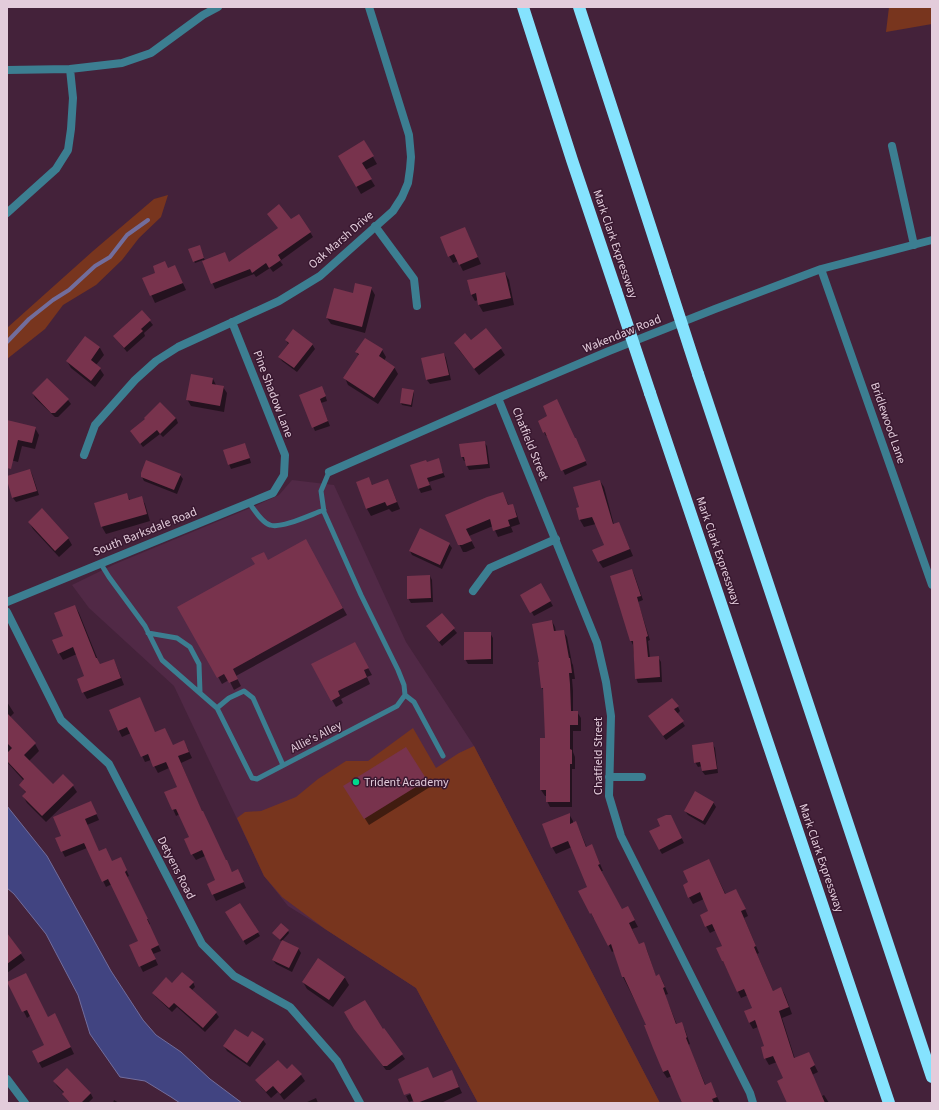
<svg xmlns="http://www.w3.org/2000/svg" width="939" height="1110" viewBox="0 0 939 1110" font-family="'Source Sans 3',sans-serif">
	<style>
		.built { fill: #512946 }
		.green { fill: #78351e }
		.water { fill: #414481; stroke: #726d9c }
		.shadow { fill: #0007 }
		.lines { fill: none; stroke-linecap: round; stroke-linejoin: round }
		.stream { stroke: #726d9c; stroke-width: 4 }
		.building { fill: #78334d }
		.service { stroke: #3c7e91; stroke-width: 5 }
		.minor { stroke: #3c7e91; stroke-width: 8 }
		.motorway { stroke: #85e3fe; stroke-width: 12 }
		.motorway-bridge { stroke: #85e3fe; stroke-width: 12 }
		.poi-dot { fill: #00d98c; stroke: #391830; stroke-width: 1.5 }
		.labels { text-anchor: middle; dominant-baseline: central; stroke-width: 3; stroke-linejoin: round; paint-order: stroke }
		.street-label { font-size: 12px; fill: #e3ccdb; stroke: #391830 }
		.poi-label { font-size: 12px; fill: #e3ccdb; stroke: #391830; text-anchor: start }
	</style>
	<rect width="100%" height="100%" fill="#44223a"/>
	<path class="built" d="M292 480 334 485 406 642 474 746 660 1103H478L416 988 325 929 288 906 264 876 174 686 89 608 72 585 115 564 255 506 279 495Z"/>
	<path class="green" d="M889 7H932V24L886 32Z
		M168 195 161 217 139 238 122 260 96 285 63 305 45 329 7 359V328L93 251 154 199Z
		M413 728 436 768 459 753 474 746 660 1103H478L416 988 325 929 282 897 264 876 237 818 245 812 261 811 296 797 318 779 346 761H368Z"/>
	<path class="water" d="M7 806 47 856 111 971 143 1020 156 1035 181 1052 210 1079 242 1103H180L171 1097 145 1081 120 1077 90 1034 78 995 46 934 14 894 7 888Z"/>
	<path class="shadow" d="M364 141 377 164 365 170 375 186 361 194 339 156Z
		M291 221 310 232 313 237 280 261 283 265 273 272 270 268 256 277 254 274 215 289 203 260 195 263 194 261 200 248 205 261 229 263Z
		M468 235 481 264 463 271 458 261 453 263 449 256Z
		M175 266 186 290 155 303 144 279Z
		M505 273 509 280 514 305 483 312 479 305 478 300 475 301 471 294Z
		M371 288 375 295 365 333 331 324 327 318 354 295Z
		M142 311 153 325 144 333 145 336 127 352 117 340Z
		M86 337 100 348 104 355 96 365 100 369 104 375 95 387 71 368 67 361Z
		M365 339 382 350 386 357 384 361 394 367 398 374 378 404 348 385 345 378 359 356 356 352Z
		M286 340 312 344 315 349 297 372 282 361 279 357 288 344Z
		M455 343 501 349 505 355 479 375 459 350Z
		M444 354 446 358 451 380 430 384 427 380 423 358Z
		M47 379 68 400 71 404 58 417H55L35 398 33 393Z
		M213 379 216 385 223 387 227 393 224 412 191 406 187 399Z
		M403 389 413 391 414 393 412 407 402 405 401 403Z
		M324 391 327 401 321 403 330 426 315 431 300 396Z
		M160 403 176 418 178 423 163 437 160 434 143 447 131 432 146 419Z
		M7 421 35 428 39 435 35 449 22 446 18 462 7 459Z
		M539 421 575 439 578 443 587 465 565 475 548 436H546Z
		M484 442 487 446 490 468 469 470 467 466 466 461H464L462 457Z
		M245 444 247 449 251 463 231 469 229 464Z
		M438 460 445 477 429 482 432 490 421 493 419 489 411 466 427 463Z
		M30 470 32 474 39 495 16 502 13 498 7 477Z
		M180 475 183 479 177 494 144 481 142 477Z
		M368 478 373 486 388 480 391 487 400 509 392 512 389 509 371 516 367 509 357 482Z
		M600 481 604 487 614 525 618 523 622 530 633 556 603 568 599 562 605 546 596 524 584 527 580 520 577 509 580 508Z
		M503 493 509 506 512 505 516 512 520 524 511 527 513 532 498 537 493 526 469 536 475 548 466 552H463L446 516Z
		M126 494 130 500 141 497 145 504 150 521 106 534 102 527 95 503Z
		M29 522 68 538 72 545 59 557 33 529Z
		M305 541 347 615 236 676 241 686 234 690 229 680 222 684 179 607 268 562Z
		M449 544 452 548 442 569 412 555 410 551Z
		M632 570 634 574 643 600 638 602 650 640 648 641 650 658 658 657 661 662 662 682 638 683 636 678 633 645 631 641Z
		M430 576 432 580 433 602 411 603 408 598Z
		M541 585 553 606 534 616 522 595Z
		M75 606 79 613 100 665 114 660 117 667 124 685 87 699 83 692 85 677 77 654 63 660 59 653Z
		M442 615 457 633 442 646 427 627Z
		M552 621 555 627 556 632 563 631 567 637 572 663 573 665 575 679H572L573 691V712H577L581 718V731H573V752L575 757V769H572V807H550L547 801V796H545L541 790 546 739 544 691 542 688Z
		M490 633 493 638V664H468L465 659Z
		M354 643 372 675 367 677 370 684 341 699 343 703 336 707 312 665Z
		M140 698 155 733 173 746 184 742 187 747 192 758 181 763 202 812 226 861 232 872 241 876 246 888 216 901 208 884 216 881 205 856 196 860 192 854 191 838 180 814 176 816 166 793 178 788 169 768 158 773 151 760 145 762 131 733 122 737 119 731 110 710Z
		M7 702 14 713 10 717 35 744 39 751 29 761 53 785 73 786 77 792 46 822 27 803 23 796 26 793 20 785 24 781 7 762Z
		M678 707 680 711 677 714 685 726 666 740 652 721Z
		M712 743 715 748 718 773 705 775 702 771V766L698 767 695 762Z
		M426 781 430 787 369 825 349 793Z
		M91 802 99 820 87 825 99 852 112 862 123 863 129 876 127 877 150 924 149 925 161 951 153 954 158 965 143 972 130 946 140 941 112 884 106 887 87 848 65 857 56 839 63 836Z
		M713 802 716 807 705 825 688 815 685 811Z
		M569 814 573 821V824L576 823 579 829 587 848 592 846 595 852 603 871H601L622 910 631 914 638 927 632 929 639 945 643 943 647 950 656 977 659 975 663 982 668 994 665 995 677 1025 681 1024 685 1030 690 1044 688 1045 706 1086 711 1084 720 1103H682L680 1098 681 1097 672 1076 667 1078 663 1072 647 1025 623 977 614 951 612 952 596 919H594L591 913 588 887 572 847 556 854 552 847Z
		M673 820 684 843 662 854 659 849Z
		M709 860 726 895 736 890 740 897 748 916 744 918 759 953 757 954 773 991 781 988 785 995 792 1014 782 1018 795 1059 811 1058 818 1072 812 1075 822 1096 824 1095 829 1103H798L785 1078 777 1062 769 1065 765 1058V1047L758 1027 753 1029 749 1022 753 1008 748 995 741 998 723 961V947L716 930 710 933 706 926 709 912 704 899 693 904 689 897 690 883Z
		M240 904 260 936 246 945 226 912Z
		M288 931 289 933 282 941 298 948 301 953 292 972 276 964 273 960 282 942 273 933Z
		M7 934 25 960 7 973Z
		M318 960 345 978 349 985 333 1007 307 989 303 982Z
		M9 982 48 1018 58 1020 74 1054 42 1068 33 1052 46 1046 31 1015 27 1018Z
		M193 982 195 987 191 991 216 1013 219 1017 205 1032 177 1007 172 1012 156 997 153 993 173 984Z
		M384 1030 405 1059 390 1070H386L358 1033Z
		M248 1039 263 1040 266 1044 250 1067 227 1051 224 1046Z
		M428 1068 433 1079 455 1078 462 1093 441 1103H415L414 1100 409 1102 406 1096 415 1092Z
		M67 1069 91 1094 93 1098 88 1103H70L63 1095 64 1093 57 1086 54 1081Z
		M287 1070 301 1075 305 1081 284 1100 278 1092 271 1098 261 1087 257 1080Z
		M316 1098 318 1103H305Z
		M114 1100 119 1103H113Z"/>
	<g class="lines">
		<path class="stream" d="M7 342 29 319 53 300 69 290 95 266 110 257 127 235 148 220"/>
	</g>
	<path class="building" d="M364 140 374 156 362 163 372 179 356 187 338 156Z
		M279 204 291 219 299 214 311 232 278 255 281 260 269 268 266 263 252 273 250 269 211 284 202 261 225 252 229 262 278 228 267 214Z
		M465 227 478 257 459 265 454 254 448 257 440 237Z
		M200 245 204 258 193 262 188 249Z
		M165 261 168 268 175 265 183 283 150 296 142 278 155 273 153 266Z
		M505 272 511 298 478 305 476 293 471 295 467 280Z
		M355 283 372 287 362 327 326 318 334 288 353 293Z
		M142 310 151 320 141 329 143 331 124 348 113 336Z
		M486 328 502 348 474 369 454 343 465 333 471 340Z
		M293 329 313 344 294 368 278 357 289 343 285 340Z
		M85 336 100 347 91 360 101 368 91 381 66 361Z
		M365 338 383 349 379 356 395 367 374 398 343 378 359 354 355 352Z
		M444 353 449 375 426 380 421 358Z
		M191 374 213 378 212 384 224 386 220 406 186 400Z
		M47 378 69 399 55 413H51L32 393Z
		M322 386 326 396 320 399 328 421 312 428 299 395Z
		M402 388 414 390 411 405 400 403Z
		M557 399 575 438H576L586 461 561 471 545 432 543 433 538 421 547 416 543 406Z
		M160 402 176 418 160 434 157 430 140 444 130 431 145 419 144 418Z
		M7 420 36 427 32 443 18 440 11 469 7 468Z
		M485 441 488 464 466 466 464 457H461L459 444Z
		M245 443 250 458 228 465 223 450Z
		M439 458 443 473 427 478 430 485 418 489 410 465 426 460 427 462Z
		M146 460 181 474 174 490 141 477V473Z
		M30 469 37 491 12 498 7 480V476Z
		M369 477 372 485 388 479 397 502 387 506 385 502 366 509 356 482Z
		M600 480 613 524 619 522 630 549 598 562 592 550 604 545 592 517 579 520 576 508 579 507 573 487Z
		M503 492 508 505 513 504 517 517 508 520 510 526 493 531 490 519 466 529 472 541 462 545H458L445 515 487 497Z
		M127 493 129 500 142 496 147 514 101 527 94 503Z
		M42 508 69 538 55 551 28 522Z
		M420 528 450 543 440 565 409 551Z
		M306 539 343 608 233 669 238 679 229 683 224 674 217 678 177 607 255 564 251 558 264 552 268 560Z
		M632 569 641 596 637 597 648 636 646 637 648 657 659 656 660 677 635 679 633 641H630L610 576Z
		M430 575 431 598 407 599V576Z
		M541 583 551 601 530 613 520 595Z
		M75 605 96 658H97L100 664 114 659 121 678 82 693 77 679 84 676 73 647 58 654 52 640 63 636 54 613Z
		M442 613 455 628 439 642 426 626Z
		M552 620 554 631 564 630 569 658H570L572 673H569L570 684 571 711H578V725H570V749L572 750V764H570V802H546V790H540V738H545L543 688H541L538 662H539L532 624Z
		M464 632H491V659L464 660Z
		M355 642 369 668 364 670 367 677 338 691 340 696 331 701 311 664Z
		M140 697 155 732 165 728 173 745 184 740 189 752 178 756 202 811H203L226 860H227L232 872 238 869 244 882 212 895 207 884 215 880 202 850 191 855 184 839 189 837 176 809 172 810 164 792 177 787 166 762 153 767 148 754 141 757 127 727 118 731 109 710Z
		M672 698 679 706 674 709 684 721 663 736 648 716Z
		M7 713 36 743 24 755 53 784 63 774 74 785 42 816 22 796 26 792 19 785 24 779 7 761V753L12 748 7 743Z
		M713 742 717 769 702 771 700 762 694 763 692 745Z
		M406 747 427 780 364 819 343 786Z
		M695 791 714 802 703 821 684 811Z
		M91 801 97 814 85 819 99 851 106 848 112 861 121 857 127 870 125 872 148 919H147L159 945 151 949 156 959 139 967 129 945 138 941 108 879 102 882 84 843 61 852 55 838 61 836 53 817Z
		M570 813V824L576 821 586 847 592 844 600 864 598 865 622 909 628 906 635 920 629 923 639 944 644 942 656 976 659 974 665 987 663 988 676 1024 682 1022 687 1037 686 1038 705 1085 711 1082 717 1097 712 1099 714 1103H682L668 1070 663 1072 653 1048 644 1025H646L624 977H622L611 944 608 946 591 913 590 914 578 891 587 887 568 841 551 848 542 824Z
		M666 815H671L682 838 659 850 649 831 660 826 657 819Z
		M709 859 725 894 736 889 746 909 741 911 756 946 754 947 773 991 781 987 789 1007 779 1011 794 1058 809 1052 815 1065 810 1068 825 1103H787L777 1081 783 1078 773 1056 764 1059 761 1047 764 1046 755 1020 749 1023 744 1011 752 1008 744 989 737 992 723 961H722L716 948 722 946 712 924 705 927 700 915 708 911 700 892 688 898 683 885 688 882 683 871Z
		M240 903 259 932 243 941 225 912Z
		M281 923 289 930 280 940 272 933Z
		M7 933 22 953 7 964Z
		M282 940 299 948 289 968 272 960Z
		M318 958 345 977 329 1000 302 982Z
		M182 972 194 982 189 987 217 1012 203 1028 174 1003 169 1008 152 993 166 977 172 983Z
		M26 973 48 1017 55 1013 71 1047 38 1063 32 1051 44 1045 27 1010 22 1012 7 982Z
		M365 1000 383 1029 384 1028 403 1054 387 1066H383L354 1029 344 1012Z
		M235 1029 248 1037 252 1031 264 1039 247 1063 223 1046Z
		M278 1060 287 1069 292 1064 302 1074 280 1094 273 1086 266 1092 255 1080Z
		M428 1067 433 1078 452 1070 459 1087 417 1103H414L410 1093 404 1095 398 1079Z
		M67 1068 91 1093 81 1103H70L62 1094 64 1092 53 1081Z"/>
	<g class="lines">
		<path class="service" d="M249 503C254 509 262 523 270 525 282 529 312 514 324 510
			M101 564 109 577 145 626 162 660 217 708 252 778 257 779 397 706 405 695 404 685 398 670 361 595 324 512 321 491 329 472
			M148 633 177 638 190 647 199 664 200 692
			M405 695 414 702 443 756
			M217 708 229 698 244 691 253 698 283 765"/>
		<path class="minor" d="M70 69 122 63 151 53 203 15 218 7
			M7 70 70 69 73 98 71 129 68 150 56 169 7 213
			M892 146 914 245
			M375 226 414 279 417 306
			M821 269 932 585
			M498 398 597 643 606 682 611 716 609 796 621 836 750 1093 753 1103
			M84 455 95 425 135 380 156 361 178 347 279 301 320 276 393 211 402 197 408 183 410 169 411 157 409 135 369 7
			M329 472 498 398 609 351 715 309 821 269 932 240
			M473 591 490 568 556 539
			M7 602 273 493 284 475 285 455 260 392 232 322
			M7 612 61 720 109 764 202 944 234 976 290 1007 337 1061 360 1103
			M609 777H642
			M7 1079 25 1103"/>
		<path class="motorway" d="M523 7 572 160 616 291
			M579 7 665 272
			M698 374 932 1077
			M650 393 889 1103"/>
		<path class="motorway-bridge" d="M665 272 698 374
			M616 291 650 393"/>
	</g>
	<circle class="poi-dot" cx="356" cy="782" r="4"/>
	<g class="labels">
		<g class="street-label">
			<text transform="translate(341 240) rotate(-41)">Oak Marsh Drive</text>
			<text transform="translate(615 244) rotate(71)">Mark Clark Expressway</text>
			<text transform="translate(622 334) rotate(-22)">Wakendaw Road</text>
			<text transform="translate(273 394) rotate(69)">Pine Shadow Lane</text>
			<text transform="translate(888 423) rotate(71)">Bridlewood Lane</text>
			<text transform="translate(530 444) rotate(68)">Chatfield Street</text>
			<text transform="translate(145 532) rotate(-22)">South Barksdale Road</text>
			<text transform="translate(718 551) rotate(71)">Mark Clark Expressway</text>
			<text transform="translate(316 737) rotate(-27)">Allie's Alley</text>
			<text transform="translate(598 756) rotate(-90)">Chatfield Street</text>
			<text transform="translate(821 858) rotate(71)">Mark Clark Expressway</text>
			<text transform="translate(176 868) rotate(63)">Detyens Road</text>
		</g>
		<g class="poi-label">
			<text x="364" y="782">Trident Academy</text>
		</g>
	</g>
	<rect width="939" height="1110" fill="none" stroke="#e3ccdb" stroke-width="16"/>
</svg>
